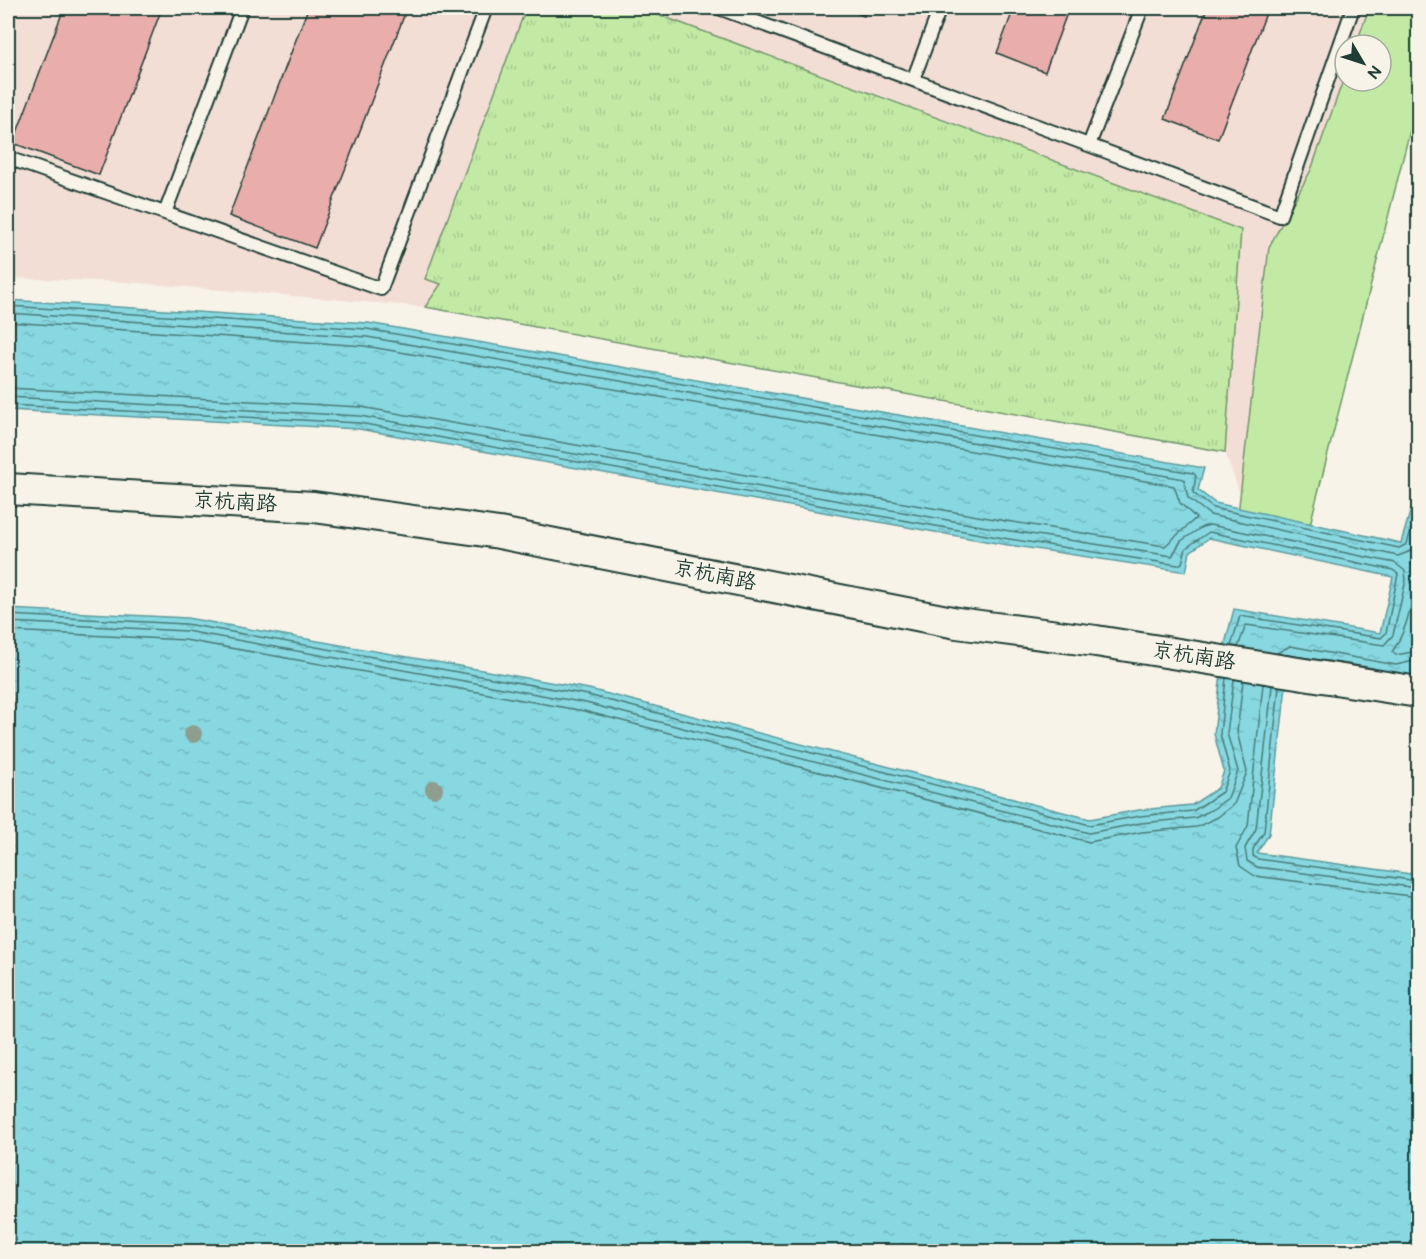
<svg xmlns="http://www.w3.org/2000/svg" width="1426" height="1259" viewBox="0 0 1426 1259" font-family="'Balsamiq Sans','LXGW WenKai TC',sans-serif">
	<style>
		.built { fill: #f3ded6; fill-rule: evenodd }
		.green { fill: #c3eaa5; stroke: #71946c; stroke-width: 1.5 }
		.park { fill: url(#park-tufts); stroke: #71946c; stroke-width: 1.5 }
		.water { fill: url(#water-ripples); stroke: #5d9a9c; stroke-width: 1.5 }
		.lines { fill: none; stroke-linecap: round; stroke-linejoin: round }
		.shore { stroke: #497b79; stroke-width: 1.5 }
		.building { fill: #e9aeab; stroke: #1f3d34; stroke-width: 1.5 }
		.service-casing { stroke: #1f3d34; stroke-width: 16 }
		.tertiary-casing { stroke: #1f3d34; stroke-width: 34 }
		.service { stroke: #f7f3e8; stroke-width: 12 }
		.tertiary { stroke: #f7f3e8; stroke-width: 30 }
		.tree { fill: #8e9d8e }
		.labels { text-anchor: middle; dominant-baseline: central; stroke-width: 5; stroke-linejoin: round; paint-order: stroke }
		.street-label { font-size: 21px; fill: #1f3d34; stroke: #f7f3e8 }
	</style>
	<defs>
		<pattern id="park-tufts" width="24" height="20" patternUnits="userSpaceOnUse" patternTransform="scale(1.5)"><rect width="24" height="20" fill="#c3eaa5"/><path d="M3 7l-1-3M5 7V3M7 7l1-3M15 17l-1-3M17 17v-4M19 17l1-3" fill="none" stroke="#a7ca8f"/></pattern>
		<pattern id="water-ripples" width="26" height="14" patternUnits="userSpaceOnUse" patternTransform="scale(1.5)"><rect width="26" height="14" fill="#87d8e1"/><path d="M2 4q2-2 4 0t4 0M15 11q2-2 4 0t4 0" fill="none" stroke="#74bac2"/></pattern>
	</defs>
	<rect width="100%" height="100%" fill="#f7f3e8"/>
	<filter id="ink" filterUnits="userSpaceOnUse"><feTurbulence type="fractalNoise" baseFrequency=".0167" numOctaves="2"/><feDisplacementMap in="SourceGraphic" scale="12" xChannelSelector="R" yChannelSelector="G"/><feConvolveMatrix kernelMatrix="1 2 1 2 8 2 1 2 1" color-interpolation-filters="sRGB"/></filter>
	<g filter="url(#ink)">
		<path class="built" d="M8 8H1418V99L1235 540 1241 497 1225 452 425 307 125 282 8 278ZM1345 45H1381V81H1345Z"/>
		<path class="green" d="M1369 8H1418V99L1302 556 1235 540 1269 247 1311 170 1345 75V81H1381V45H1356Z"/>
		<path class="park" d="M526 8H640L1241 230 1225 452 425 307 441 284 425 279Z"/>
		<path class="water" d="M8 300 368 323 1204 468 1198 490 1215 503 1401 543 1418 485V673L1397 678 1289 660 1269 834 1257 853 1418 875V1251H8V609L187 618 589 689 1090 819 1139 810 1192 805 1218 788 1224 771 1214 734 1224 648 1234 609 1380 633 1393 577 1209 538 1190 552 1186 572 1002 544 359 429 8 410Z"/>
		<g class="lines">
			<path class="shore" d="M8 306 367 329 1193 473 1196 476 1193 493 1213 508 1399 548 1407 544 1418 506
				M8 313 367 337 1184 479 1188 498 1210 515 1398 556 1411 551 1418 533
				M8 322 365 346 1174 486 1180 503 1196 518 1165 546 1006 521 361 407 8 388
				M8 397 360 416 1004 530 1172 556 1181 541 1202 527 1210 525 1395 563 1405 571 1406 580 1393 635 1384 645 1246 625 1238 647
				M8 405 359 423 1003 538 1178 565 1182 563 1186 548 1209 532 1393 570 1398 574 1386 633 1381 638 1240 616 1231 646
				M1418 557 1412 563C1420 586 1406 633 1392 652L1396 655 1418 651
				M8 615 186 624 588 695 1090 825 1140 816 1193 811 1222 792 1230 771 1220 734 1226 678
				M8 622 186 631 586 703 1089 833 1141 823 1195 818 1213 809 1228 798 1238 771 1227 733 1234 680
				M8 631 185 640 584 711 1089 842 1142 832 1197 827 1218 817 1234 804 1247 772 1237 732 1243 681
				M1277 653 1290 646 1396 665 1418 660
				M1287 655 1373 668
				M1263 684 1248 826 1236 848 1240 866 1255 876 1418 897
				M1272 686 1256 829 1245 848 1247 861 1257 867 1418 888
				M1279 687 1264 832 1253 849V856L1258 859 1418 881"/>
		</g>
		<path class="building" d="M64 8H162L99 175 13 143Z
			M308 8H407L315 248 229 216Z
			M843 8H867L864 16Z
			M1014 8H1069L1045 72 997 53Z
			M1207 8H1268L1218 139 1165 119Z"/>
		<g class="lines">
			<defs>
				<path id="service" d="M719 8 1280 216 1353 8
					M913 80 940 8
					M1089 145 1142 8
					M8 158 381 289 486 8
					M165 213 242 8"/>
				<path id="tertiary" d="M8 489 314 507 499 533 957 623 1096 641 1418 692"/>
			</defs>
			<use href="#service" class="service-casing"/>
			<use href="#tertiary" class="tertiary-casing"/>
			<use href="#service" class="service"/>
			<use href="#tertiary" class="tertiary"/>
		</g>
		<g class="tree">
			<circle cx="193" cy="734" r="9"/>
			<circle cx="434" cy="789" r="9"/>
		</g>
	</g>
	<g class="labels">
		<g class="street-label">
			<text transform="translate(235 502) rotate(3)">京杭南路</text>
			<text transform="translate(715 575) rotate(11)">京杭南路</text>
			<text transform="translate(1194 656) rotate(9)">京杭南路</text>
		</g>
	</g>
	<rect width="1426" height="1259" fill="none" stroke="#f7f3e8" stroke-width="30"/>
	<rect x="15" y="15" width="1396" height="1229" fill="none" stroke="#1f3d34" stroke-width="2" filter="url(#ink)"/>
	<g transform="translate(1363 63) rotate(129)"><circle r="28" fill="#f7f3e8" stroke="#a1aaa0" stroke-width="1.5"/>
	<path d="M0-4.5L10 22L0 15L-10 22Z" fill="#1f3d34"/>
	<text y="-9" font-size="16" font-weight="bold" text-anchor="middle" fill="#1f3d34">N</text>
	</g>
</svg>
